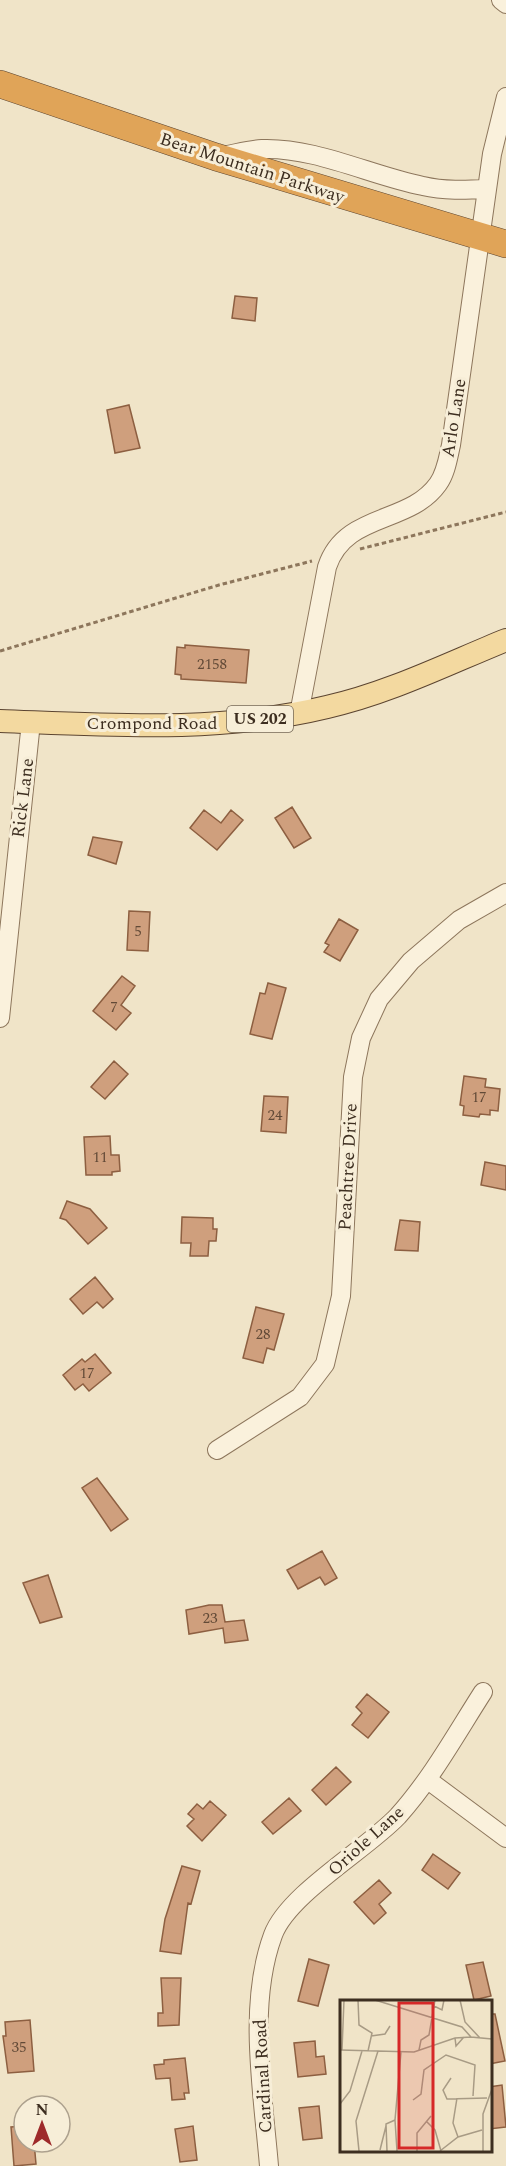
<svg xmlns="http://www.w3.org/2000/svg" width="506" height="2166" viewBox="0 0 506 2166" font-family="Spectral,serif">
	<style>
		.building { fill: #cf9f7d; stroke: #8d5f41; stroke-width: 1.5 }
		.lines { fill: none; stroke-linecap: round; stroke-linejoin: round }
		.minor-casing { stroke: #8d765c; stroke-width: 20 }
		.major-casing { stroke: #5b4430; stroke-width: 24 }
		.highway-casing { stroke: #5b4430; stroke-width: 28 }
		.path { stroke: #8d765c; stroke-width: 3; stroke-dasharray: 4.5 3; stroke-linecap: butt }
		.minor { stroke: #faf1dc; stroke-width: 18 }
		.major { stroke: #f3d9a0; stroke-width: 22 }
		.highway { stroke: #e0a458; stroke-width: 27 }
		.labels { text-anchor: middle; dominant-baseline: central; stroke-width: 6; stroke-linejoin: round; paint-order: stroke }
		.number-label { font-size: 15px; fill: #624a37 }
		.shield { fill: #f7eed8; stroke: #756857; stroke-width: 1.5 }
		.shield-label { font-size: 16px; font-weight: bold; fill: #3d2e20 }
		.street-label { font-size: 18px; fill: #3d2e20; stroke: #f7eed8 }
		.inset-road { fill: none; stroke: #a89b85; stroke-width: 1.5 }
		.view { fill: #d62828; fill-opacity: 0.15; stroke: #d62828; stroke-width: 3 }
		.inset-edge { fill: none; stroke: #3d2e20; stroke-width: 3 }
	</style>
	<rect width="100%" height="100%" fill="#f0e4c8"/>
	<path class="building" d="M235 296 257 298 255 321 232 318Z
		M129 405 140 448 115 453 107 410Z
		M185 645 249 650 246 683 181 679V675L175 674 177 647 185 648Z
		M292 807 311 838 294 848 275 818Z
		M204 810 221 823 231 810 243 820 217 850 190 828Z
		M93 837 122 842 116 864 88 855Z
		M129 911 150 912 148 951 127 950Z
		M339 919 358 930 340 961 324 952 329 945 325 943Z
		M122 976 135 986 121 1005 131 1013 116 1030 93 1011Z
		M268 983 286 988 272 1039 250 1034 260 993 265 994Z
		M114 1061 128 1074 105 1099 91 1087Z
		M464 1076 486 1079 485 1087 500 1089 498 1111 490 1110V1115L480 1114 479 1117 463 1115 464 1106 460 1105Z
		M264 1096 288 1097 286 1133 261 1131Z
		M110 1136 111 1155H119L120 1171 112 1172V1175H86L84 1137Z
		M485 1162 506 1166V1190L481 1185Z
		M67 1201 90 1209 107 1228 88 1244 66 1220 60 1218Z
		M182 1217 213 1218V1229H217L216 1241H209L208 1256H190L191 1243H181Z
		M400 1220 420 1222 418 1251 395 1250Z
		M95 1277 113 1299 103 1308 97 1302 83 1314 70 1299Z
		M256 1307 284 1314 274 1350 267 1348 263 1363 243 1358Z
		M95 1354 111 1373 89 1391 83 1384 75 1390 63 1375 82 1359 85 1362Z
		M97 1478 128 1519 111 1531 82 1488Z
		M322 1551 337 1578 325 1585 320 1577 298 1589 287 1570Z
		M48 1575 62 1617 40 1623 23 1583Z
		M209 1605H222L225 1622 244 1620 248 1640 225 1643 223 1628 189 1634 186 1610Z
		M367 1694 389 1712 368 1738 352 1725 362 1713 356 1707Z
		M336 1767 351 1782 326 1805 312 1790Z
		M289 1798 301 1811 273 1834 262 1822Z
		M210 1801 226 1815 202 1841 187 1826 194 1819 188 1814 197 1804 203 1809Z
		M433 1854 460 1873 448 1889 422 1870Z
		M182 1866 200 1871 191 1904 188 1903 181 1954 160 1951 165 1919Z
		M379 1880 391 1893 379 1904 386 1913 374 1924 354 1902Z
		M309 1959 329 1965 318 2006 298 2001Z
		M483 1962 491 1996 474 2000 466 1965Z
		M161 1978H181L179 2025 158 2026V2013H163Z
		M489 2014H495L505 2061 489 2064Z
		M30 2020 34 2071 8 2073 3 2036H6L5 2022Z
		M315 2041 316 2057 324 2056 326 2074 298 2077 294 2043Z
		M185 2058 189 2093H184L185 2099 172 2100 170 2078 156 2079 154 2065 164 2064V2060Z
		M502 2085 506 2127 489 2129V2087Z
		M319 2106 322 2138 303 2140 299 2108Z
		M24 2126V2142H34L36 2164 14 2166 11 2127Z
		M193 2126 197 2160 180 2162 175 2129Z"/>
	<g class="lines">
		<defs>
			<path id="minor" d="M501 0 506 4
				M221 156C234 154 248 150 262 149 315 147 372 176 423 186 444 191 466 190 487 189
				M299 714 327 567C345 512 409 525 438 484 446 473 448 458 451 445L492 154 506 97
				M0 1018 31 722
				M217 1450 300 1397 325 1364 341 1296 353 1077 361 1038 379 999 411 961 459 920 506 893
				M428 1780 506 1838
				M269 2166C263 2093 247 2005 273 1935 288 1894 367 1849 398 1816 432 1778 456 1734 483 1692"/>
			<path id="major" d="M0 721C109 725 220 733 327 707 389 693 447 664 506 640"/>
			<path id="highway" d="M0 84 216 157 506 244"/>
		</defs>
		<use href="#minor" class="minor-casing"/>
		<use href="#major" class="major-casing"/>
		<use href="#highway" class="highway-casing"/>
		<path class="path" d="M360 549 506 512
			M0 651 219 585 312 561"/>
		<use href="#minor" class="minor"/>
		<use href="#major" class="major"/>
		<use href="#highway" class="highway"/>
	</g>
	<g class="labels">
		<g class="number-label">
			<text x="212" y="664">2158</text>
			<text x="138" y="931">5</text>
			<text x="114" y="1007">7</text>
			<text x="479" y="1097">17</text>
			<text x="275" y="1115">24</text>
			<text x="100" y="1157">11</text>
			<text x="263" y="1334">28</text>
			<text x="87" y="1373">17</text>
			<text x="210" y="1618">23</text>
			<text x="19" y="2047">35</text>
		</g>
		<rect class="shield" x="227" y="706" width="66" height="26" rx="4.5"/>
		<g class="shield-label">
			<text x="260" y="719">US 202</text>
		</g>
		<g class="street-label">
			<text transform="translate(252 168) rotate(18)">Bear Mountain Parkway</text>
			<text transform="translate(454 418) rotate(-81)">Arlo Lane</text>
			<text x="152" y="723">Crompond Road</text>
			<text transform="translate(23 798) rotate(-83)">Rick Lane</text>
			<text transform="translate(348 1167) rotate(-87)">Peachtree Drive</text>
			<text transform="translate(366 1841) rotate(-42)">Oriole Lane</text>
			<text transform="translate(263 2076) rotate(-93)">Cardinal Road</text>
		</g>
	</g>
	<g transform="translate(340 2000)">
		<rect width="152" height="152" fill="#f0e4c8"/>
		<path class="inset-road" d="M18 0 19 25 32 33 28 51M35 0 122 27 131 37 152 39M120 0 125 22 140 38M94 6 102 10 104 0M31 36 45 34 50 26M115 38 116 46 124 37M0 50 74 52 115 38 131 37M2 50 4 0M79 50 81 40 89 35 95 0M111 78 103 90 107 99 147 98M117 98 113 123 118 137M73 100 81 94 84 70 106 55 135 65 133 96M0 104 10 91 22 51M87 122 95 130 101 151M40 150 46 126M19 151 16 121 38 51M47 151 46 124 55 120M57 151 55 120 61 52M77 151V133L91 116M100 151 118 137 142 130M143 151V114L152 89"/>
		<path class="view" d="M59 3H93V148H59Z"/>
		<rect width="152" height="152" class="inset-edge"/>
	</g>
	<g transform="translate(42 2124)"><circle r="28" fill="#f7eed8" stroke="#ada18e" stroke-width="1.5"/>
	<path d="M0-4.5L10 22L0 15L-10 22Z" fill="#9e2a2b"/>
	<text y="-9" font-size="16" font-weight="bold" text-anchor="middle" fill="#3d2e20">N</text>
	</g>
</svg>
